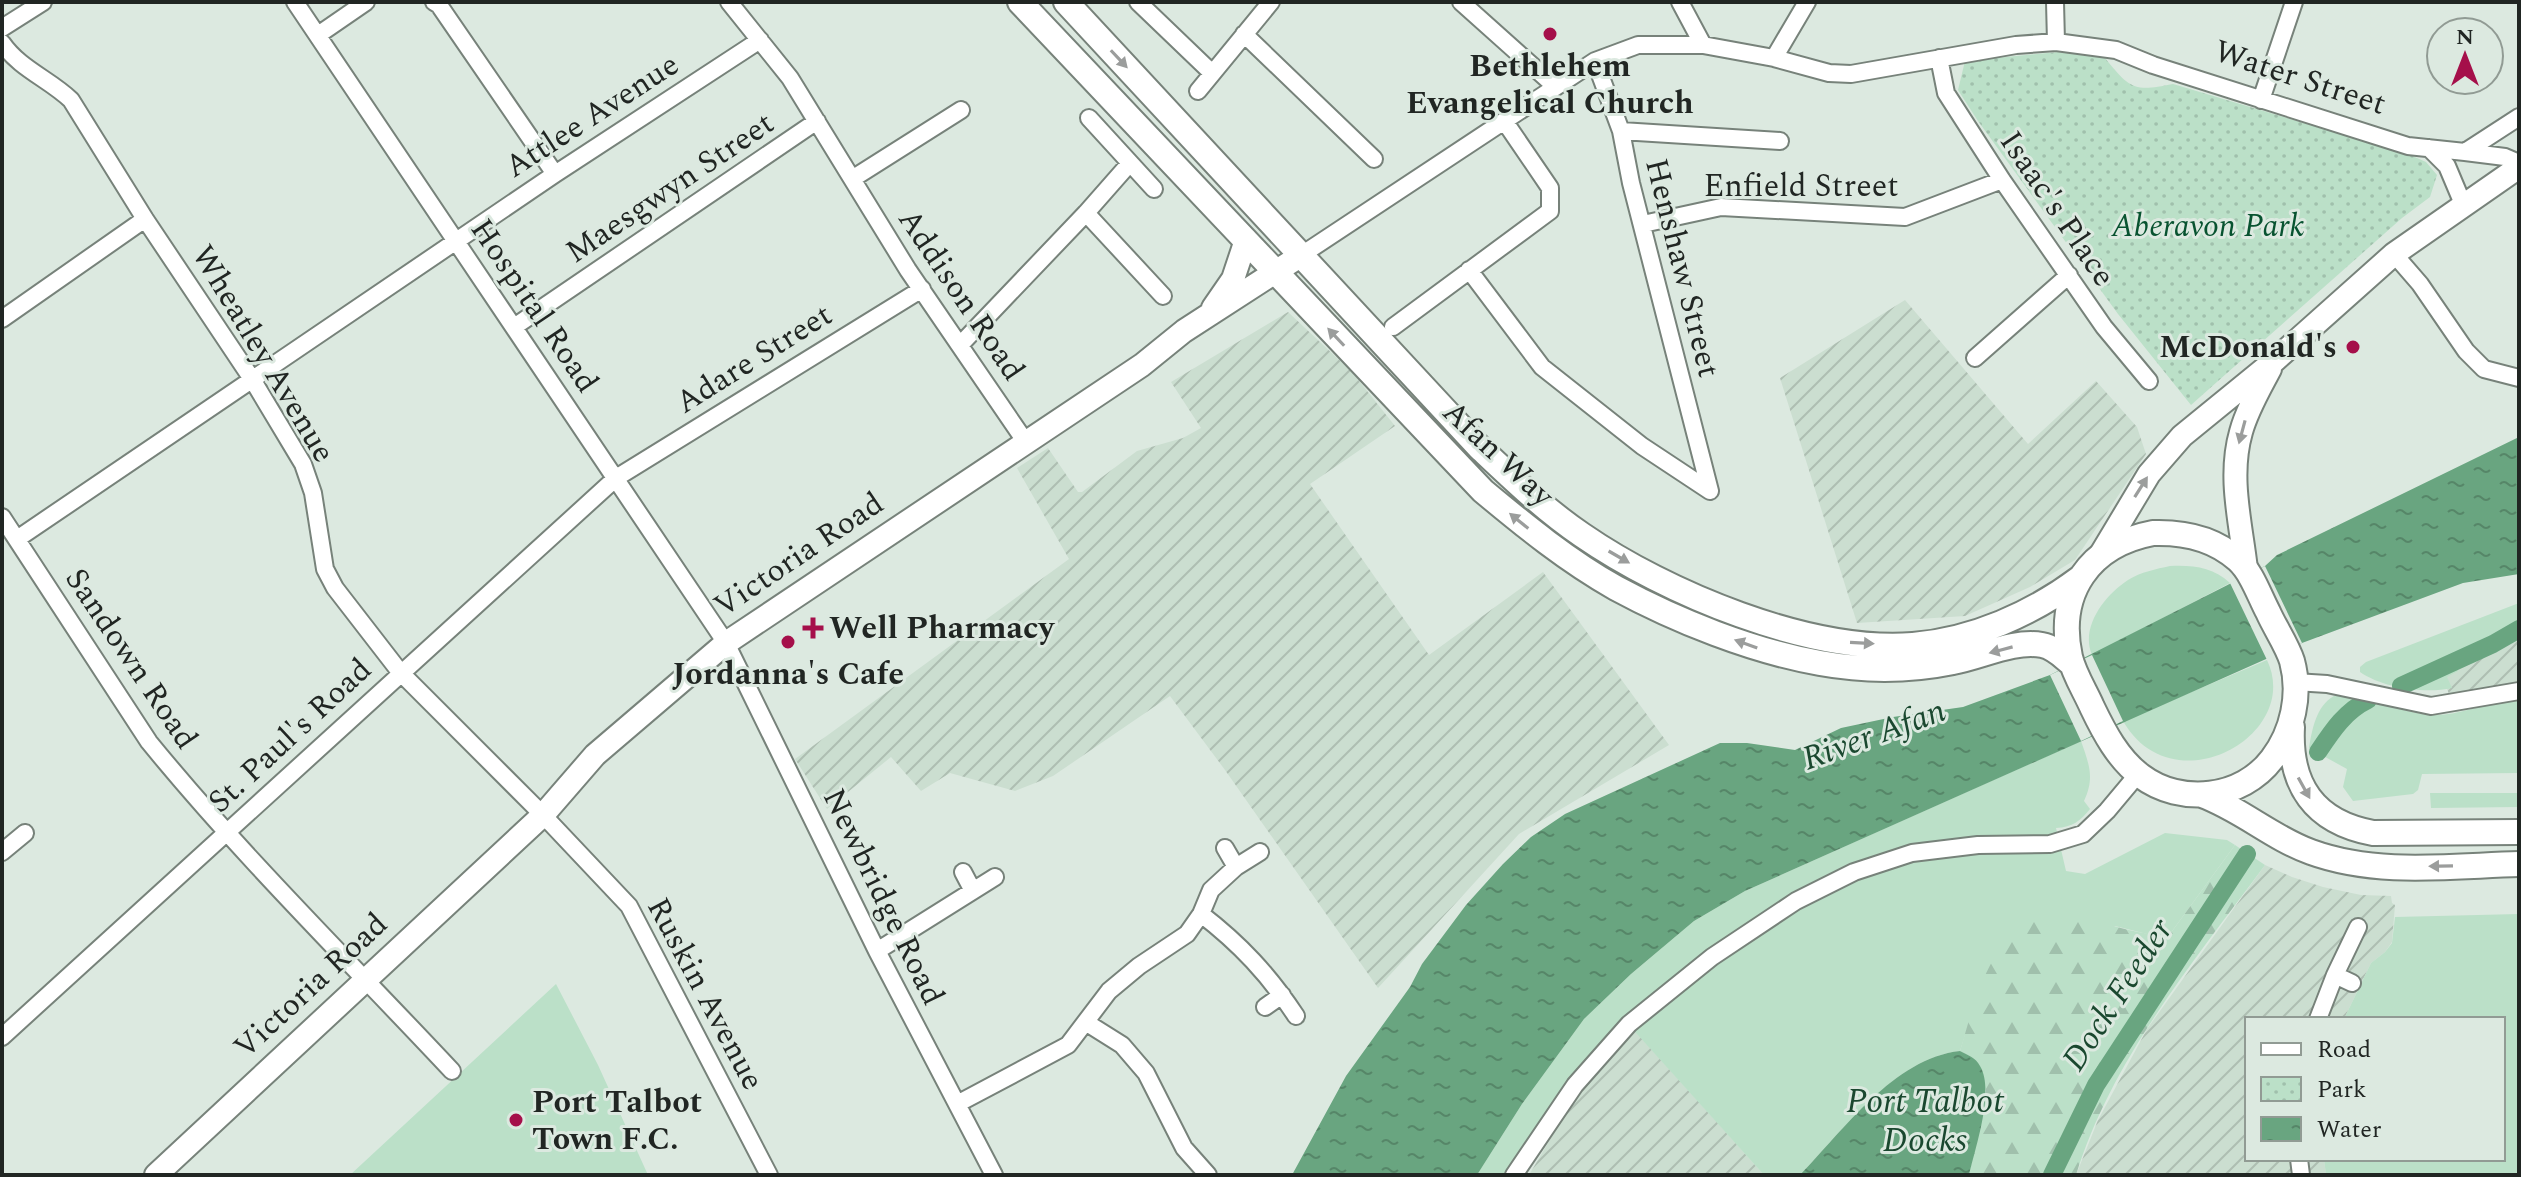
<svg xmlns="http://www.w3.org/2000/svg" width="2521" height="1177" viewBox="0 0 2521 1177" font-family="Spectral,serif">
	<style>
		.industrial { fill: url(#industrial-furrows) }
		.green { fill: #bbe0c8 }
		.forest { fill: url(#forest-firs) }
		.park { fill: url(#park-dots) }
		.water { fill: url(#water-ripples) }
		.pier { fill: #dce9e0 }
		.lines { fill: none; stroke-linecap: round; stroke-linejoin: round }
		.canal { stroke: #69a580; stroke-width: 18 }
		.street-casing { stroke: #77827a; stroke-width: 20 }
		.secondary-casing { stroke: #77827a; stroke-width: 26 }
		.primary-casing { stroke: #77827a; stroke-width: 28 }
		.street { stroke: #fff; stroke-width: 16 }
		.secondary { stroke: #fff; stroke-width: 22 }
		.primary { stroke: #fff; stroke-width: 24 }
		.oneway { fill: #9b9d9c }
		.poi-dot { fill: #a50f4a; stroke: #dce9e0; stroke-width: 3 }
		.labels { text-anchor: middle; dominant-baseline: central; stroke-width: 6; stroke-linejoin: round; paint-order: stroke }
		.poi-label { font-size: 32px; font-weight: bold; fill: #212623; stroke: #dce9e0 }
		.street-label { font-size: 32px; fill: #212623; stroke: #dce9e0 }
		.park-label { font-size: 32px; font-style: italic; fill: #085330; stroke: #dce9e0 }
		.water-label { font-size: 34px; font-style: italic; fill: #1a482f; stroke: #dce9e0 }
	</style>
	<defs>
		<pattern id="industrial-furrows" width="10" height="10" patternUnits="userSpaceOnUse" patternTransform="scale(2)"><rect width="10" height="10" fill="#cbded0"/><path d="M-1 1l2-2M0 10L10 0M9 11l2-2" fill="none" stroke="#aebeb2"/></pattern>
		<pattern id="forest-firs" width="22" height="20" patternUnits="userSpaceOnUse" patternTransform="scale(2)"><rect width="22" height="20" fill="#bbe0c8"/><path d="M5 1l3.5 6h-7zM16 11l3.5 6h-7z" fill="#a0c0ac"/></pattern>
		<pattern id="park-dots" width="8" height="8" patternUnits="userSpaceOnUse" patternTransform="scale(2)"><rect width="8" height="8" fill="#bbe0c8"/><path d="M2 2h.1M6 6h.1" fill="none" stroke="#a0c0ac" stroke-width="1.8" stroke-linecap="round"/></pattern>
		<pattern id="water-ripples" width="26" height="14" patternUnits="userSpaceOnUse" patternTransform="scale(2)"><rect width="26" height="14" fill="#69a580"/><path d="M2 4q2-2 4 0t4 0M15 11q2-2 4 0t4 0" fill="none" stroke="#568668"/></pattern>
	</defs>
	<rect width="100%" height="100%" fill="#dce9e0"/>
	<path class="industrial" d="M1905 300 2028 444 2096 381 2137 427 2146 454 2075 560 2030 587 1965 616 1857 623 1780 378Z
		M1288 312 1352 372 1395 426 1310 484 1429 655 1543 572 1669 745 1519 834 1378 988 1225 770 1170 696 1053 776 1015 791 950 773 921 791 891 757 827 809 795 759 1069 559 1017 468 1048 448 1078 492H1082L1137 451 1183 438 1201 428 1171 382Z
		M2519 629V701L2488 703 2456 712 2439 668Z
		M2265 865 2292 877 2323 887 2361 895 2391 896 2392 903 2395 905 2392 942 2385 952 2371 963 2344 1019H2247V1159H2324L2326 1175H2076L2098 1120 2147 1029Z
		M1629 1024 1764 1175H1529L1561 1121 1553 1116Z"/>
	<path class="green" d="M2170 566C2193 565 2213 567 2230 583L2092 655C2080 627 2105 595 2128 580 2141 572 2156 569 2170 566Z
		M2519 603V633L2456 667 2458 671 2447 677 2452 688C2425 694 2383 688 2360 672V667L2366 662Z
		M2267 660C2303 735 2173 808 2123 721Z
		M2334 696C2368 695 2399 713 2433 715 2457 716 2483 704 2507 700L2519 701V773L2422 774 2418 790 2413 794 2353 801 2343 787 2347 769 2309 748C2312 730 2316 706 2334 696Z
		M2081 741C2089 764 2095 778 2084 801L2090 809C2080 821 2073 827 2056 828L2066 871 2085 874 2165 833 2227 840 2235 845 2170 934H2147L2115 926 1967 1029 1960 1051C1894 1058 1843 1131 1800 1175H1764L1629 1025 1514 1175H1477L1522 1104 1584 1019 1631 974 1694 921 1745 891Z
		M2430 793H2519V807L2431 808Z
		M2519 914V1175H2326L2324 1159H2503V1019H2344L2371 963 2385 952 2392 943 2395 917Z
		M556 984 598 1065 648 1175H350Z"/>
	<path class="forest" d="M2235 845 2265 865C2194 961 2112 1059 2076 1175H1969L1986 1091 1974 1059 1960 1051C1973 1008 1990 930 2041 920 2060 916 2079 919 2097 922 2121 927 2146 937 2170 934Z"/>
	<path class="park" d="M2058 52 2105 58C2130 89 2134 92 2173 84L2408 154 2426 162 2437 175 2430 197 2402 218 2191 405 2118 314 1978 121 1958 90 1965 61Z"/>
	<path class="water" d="M2519 437V574L2463 583 2302 643 1745 891 1694 921 1631 974 1584 1019 1522 1104 1477 1175H1292L1346 1076 1410 987 1422 964 1466 905 1503 864 1531 837 1565 814 1720 743H1747L1795 750 1841 728 1893 717 1963 707 2050 675 2265 566 2277 555Z
		M1960 1051C1968 1055 1976 1058 1980 1066 1995 1091 1975 1148 1969 1175H1800C1843 1131 1894 1058 1960 1051Z"/>
	<path class="pier" d="M2265 566 2302 643 2267 660 2230 583Z
		M2092 655 2123 721 2081 741 2050 675Z"/>
	<g class="lines">
		<path class="canal" d="M2401 686 2493 644 2519 629
			M2318 752C2332 731 2345 711 2368 700
			M2052 1175 2096 1085 2247 854"/>
		<defs>
			<path id="street" d="M295 2 726 643 877 951 994 1175
				M434 2 439 5 555 174
				M729 2 790 78 908 270 1025 441
				M1138 2 1212 73
				M1461 2 1556 87
				M1680 2 1703 45
				M2055 2 2056 42
				M2 28 43 2
				M1244 34 1374 159
				M318 35 366 2
				M2 43C20 69 49 79 71 100L145 219 252 379 303 464 313 493 325 569 335 588 400 672 543 815 629 906 769 1175
				M1774 58 1807 2
				M1939 58 1946 93 2002 180 2104 327 2149 381
				M1595 61 1621 131 1631 183 1710 491
				M1198 91 1271 2
				M2261 100 2294 2
				M1089 118 1154 189
				M1621 131 1780 141
				M2429 148 2447 166 2463 204
				M2465 152 2505 157 2519 163
				M852 179 961 110
				M1086 213 1163 296
				M1643 224 1721 207 1905 217 2002 180
				M2394 254 2420 284 2466 351 2484 369 2519 378
				M1300 256 1595 61 1638 45H1703L1774 58 1829 73 1851 74 2016 45 2056 42 2116 50 2153 65 2408 146 2465 152 2519 117
				M1469 270 1542 367 1642 446 1710 491
				M2 319 145 219
				M514 327 817 121
				M1393 327 1550 211V188L1505 122
				M961 344 1086 213 1130 163
				M1975 358 2069 275
				M2 517 149 742C243 857 350 962 452 1071
				M17 539 555 174 760 40
				M2295 682 2327 684 2431 706 2519 691
				M1225 848 1236 867
				M2 852 25 833
				M963 872 973 891
				M1201 914C1240 944 1269 975 1296 1016
				M877 951 995 877
				M2335 975 2352 983
				M1265 1007 1282 995
				M2318 1019 2335 975 2358 927
				M1087 1023 1122 1045 1146 1073 1184 1148 1208 1175
				M2 1037 616 478 922 289
				M957 1104 1068 1045 1109 991 1139 966 1187 934 1201 914 1211 890 1236 867 1260 852
				M2299 1159 2301 1175
				M1514 1175 1575 1085 1629 1024 1712 957 1796 901 1854 872 1912 853 1978 845 2050 844 2083 834 2107 811 2138 774"/>
			<path id="secondary" d="M1213 308 1233 279 1246 240
				M2101 554 2149 474 2182 436 2274 361 2394 254 2519 167
				M2246 569C2241 524 2228 477 2241 432 2247 410 2259 390 2270 369
				M156 1175 543 815 595 755 726 643 1142 365 1184 331 1300 256"/>
			<path id="primary" d="M1020 2 1483 491C1525 526 1568 561 1616 588 1677 621 1752 651 1820 663 1864 671 1909 671 1953 662 1981 657 2013 640 2042 645 2054 647 2063 657 2072 664
				M1066 2 1480 448C1513 479 1545 510 1582 535 1666 593 1809 653 1913 645 1973 640 2032 614 2080 578
				M2153 533C2184 532 2214 538 2238 560 2252 573 2259 595 2268 612 2275 628 2287 645 2292 661 2301 694 2293 732 2272 759 2242 799 2181 806 2141 776 2118 759 2104 732 2092 707 2085 691 2074 674 2070 657 2056 592 2090 545 2153 533Z
				M2292 727C2289 785 2314 822 2373 833L2519 832
				M2202 795C2241 809 2272 838 2311 852 2377 876 2450 866 2519 864"/>
		</defs>
		<use href="#street" class="street-casing"/>
		<use href="#secondary" class="secondary-casing"/>
		<use href="#primary" class="primary-casing"/>
		<use href="#street" class="street"/>
		<use href="#secondary" class="secondary"/>
		<use href="#primary" class="primary"/>
	</g>
	<defs><path id="oneway-solid" d="M-6-.8H1V-3.2L6.5 0L1 3.2V.8H-6Z" transform="scale(2)"/></defs>
	<g class="oneway">
		<use href="#oneway-solid" transform="translate(1119 59) rotate(47)"/>
		<use href="#oneway-solid" transform="translate(1336 337) rotate(-133)"/>
		<use href="#oneway-solid" transform="translate(2242 432) rotate(105)"/>
		<use href="#oneway-solid" transform="translate(2141 487) rotate(-58)"/>
		<use href="#oneway-solid" transform="translate(1519 521) rotate(-141)"/>
		<use href="#oneway-solid" transform="translate(1619 557) rotate(30)"/>
		<use href="#oneway-solid" transform="translate(1862 643) rotate(3)"/>
		<use href="#oneway-solid" transform="translate(1746 644) rotate(-160)"/>
		<use href="#oneway-solid" transform="translate(2001 650) rotate(165)"/>
		<use href="#oneway-solid" transform="translate(2304 788) rotate(61)"/>
		<use href="#oneway-solid" transform="translate(2441 866) rotate(179)"/>
	</g>
	<g class="poi-dot">
		<circle cx="1550" cy="34" r="8"/>
		<circle cx="2353" cy="347" r="8"/>
		<path d="M809 616h8v8h8v8h-8v8h-8v-8h-8v-8h8z"/>
		<circle cx="788" cy="642" r="8"/>
		<circle cx="516" cy="1120" r="8"/>
	</g>
	<g class="labels">
		<g class="poi-label">
			<text x="1550" y="66">Bethlehem<tspan x="1550" dy="37">Evangelical Church</tspan></text>
			<text x="2337" y="347" text-anchor="end">McDonald's</text>
			<text x="829" y="628" text-anchor="start">Well Pharmacy</text>
			<text x="788" y="674">Jordanna's Cafe</text>
			<text x="532" y="1102" text-anchor="start">Port Talbot<tspan x="532" dy="37">Town F.C.</tspan></text>
		</g>
		<g class="street-label">
			<text transform="translate(2300 78) rotate(18)">Water Street</text>
			<text transform="translate(592 116) rotate(-33)">Attlee Avenue</text>
			<text x="1801" y="186">Enfield Street</text>
			<text transform="translate(670 188) rotate(-34)">Maesgwyn Street</text>
			<text transform="translate(2057 209) rotate(56)">Isaac's Place</text>
			<text transform="translate(1682 268) rotate(76)">Henshaw Street</text>
			<text transform="translate(961 295) rotate(56)">Addison Road</text>
			<text transform="translate(534 306) rotate(56)">Hospital Road</text>
			<text transform="translate(263 354) rotate(59)">Wheatley Avenue</text>
			<text transform="translate(754 359) rotate(-32)">Adare Street</text>
			<text transform="translate(1498 454) rotate(43)">Afan Way</text>
			<text transform="translate(799 555) rotate(-34)">Victoria Road</text>
			<text transform="translate(131 659) rotate(56)">Sandown Road</text>
			<text transform="translate(290 736) rotate(-43)">St. Paul's Road</text>
			<text transform="translate(883 897) rotate(64)">Newbridge Road</text>
			<text transform="translate(311 986) rotate(-43)">Victoria Road</text>
			<text transform="translate(705 994) rotate(62)">Ruskin Avenue</text>
		</g>
		<g class="park-label">
			<text x="2208" y="226">Aberavon Park</text>
		</g>
		<g class="water-label">
			<text transform="translate(1874 735) rotate(-20)">River Afan</text>
			<text transform="translate(2118 995) rotate(-57)">Dock Feeder</text>
			<text x="1925" y="1102">Port Talbot<tspan x="1925" dy="39">Docks</tspan></text>
		</g>
	</g>
	<rect width="2521" height="1177" fill="none" stroke="#212623" stroke-width="8"/>
	<rect x="2245" y="1017" width="260" height="144" fill="#dce9e0" stroke="#919b94" stroke-width="2"/>
	<rect x="2261" y="1043" width="40" height="12" fill="#ffffff" stroke="#919b94" stroke-width="2"/>
	<text x="2317" y="1057" font-size="24" fill="#212623">Road</text>
	<rect x="2261" y="1077" width="40" height="24" fill="url(#park-dots)" stroke="#919b94" stroke-width="2"/>
	<text x="2317" y="1097" font-size="24" fill="#212623">Park</text>
	<rect x="2261" y="1117" width="40" height="24" fill="url(#water-ripples)" stroke="#919b94" stroke-width="2"/>
	<text x="2317" y="1137" font-size="24" fill="#212623">Water</text>
	<g transform="translate(2465 56)"><circle r="38" fill="#dce9e0" stroke="#919b94" stroke-width="2"/>
	<path d="M0-6L14 30L0 20L-14 30Z" fill="#a50f4a"/>
	<text y="-12" font-size="22" font-weight="bold" text-anchor="middle" fill="#212623">N</text>
	</g>
</svg>
